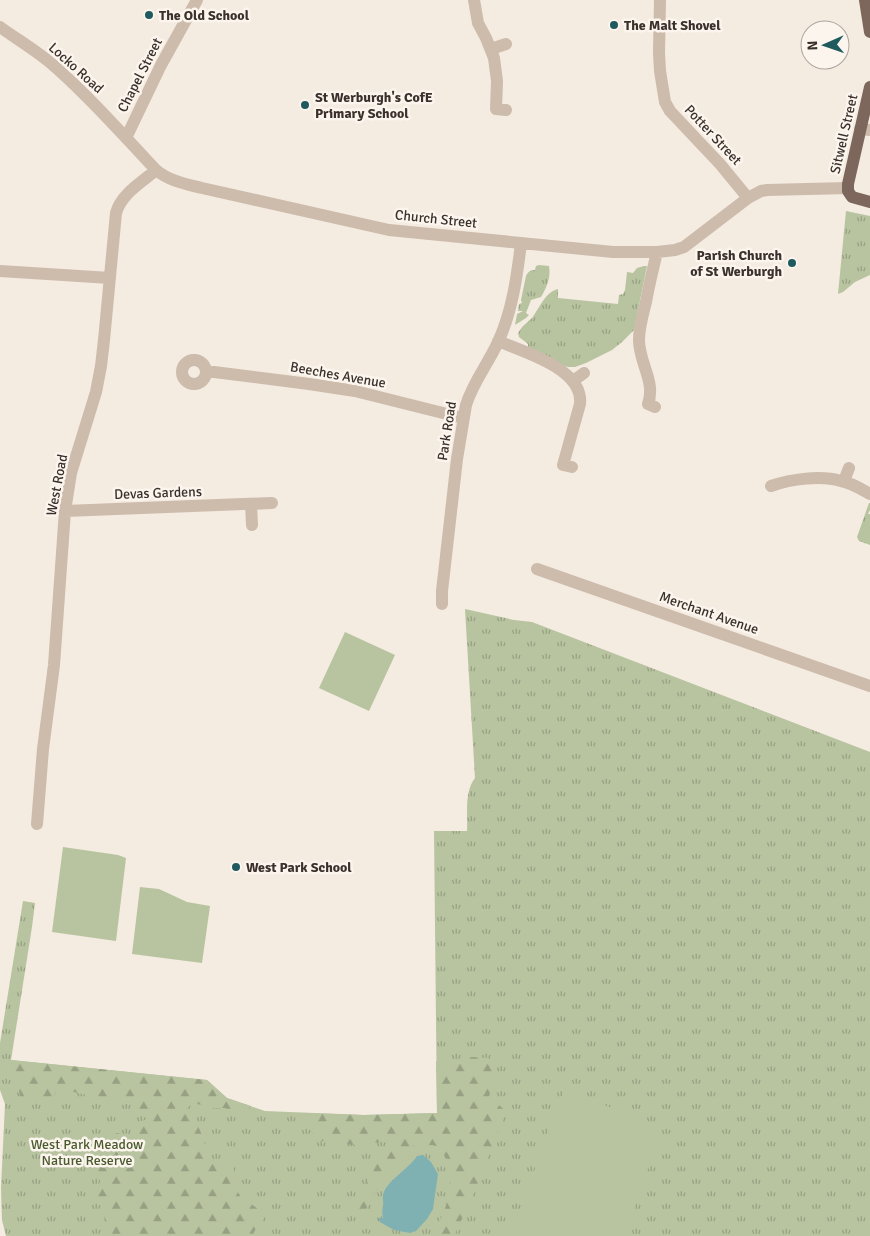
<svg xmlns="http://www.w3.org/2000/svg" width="870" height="1236" viewBox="0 0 870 1236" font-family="Signika,sans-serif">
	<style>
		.grass { fill: url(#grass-tufts) }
		.forest { fill: url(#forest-firs) }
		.garden { fill: #b8c4a0 }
		.water { fill: #7fb0b2 }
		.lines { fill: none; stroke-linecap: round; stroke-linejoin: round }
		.minor { stroke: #cdbbac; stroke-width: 12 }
		.major { stroke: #7d675c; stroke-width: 12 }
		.poi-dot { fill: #1f5a5e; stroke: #fbf5ee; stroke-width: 2 }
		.labels { text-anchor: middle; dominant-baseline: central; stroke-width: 5; stroke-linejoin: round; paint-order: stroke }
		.poi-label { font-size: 14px; font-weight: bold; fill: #3b302b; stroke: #fbf5ee; text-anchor: start }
		.street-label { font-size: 14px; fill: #3b302b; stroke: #fbf5ee }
		.park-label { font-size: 14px; fill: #4a5a2e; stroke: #fbf5ee }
	</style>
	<defs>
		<pattern id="grass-tufts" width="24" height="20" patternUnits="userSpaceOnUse" patternTransform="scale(1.25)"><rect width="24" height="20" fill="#b8c4a0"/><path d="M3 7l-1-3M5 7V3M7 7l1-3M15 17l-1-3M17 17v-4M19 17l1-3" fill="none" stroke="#97a083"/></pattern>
		<pattern id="forest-firs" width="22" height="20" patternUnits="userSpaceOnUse" patternTransform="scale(1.25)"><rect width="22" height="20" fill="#b8c4a0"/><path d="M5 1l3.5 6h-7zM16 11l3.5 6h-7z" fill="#97a083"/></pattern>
	</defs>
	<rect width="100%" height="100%" fill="#f4ebe1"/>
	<path class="grass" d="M846 211 870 216V275L855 282 843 292 838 294Z
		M539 265 549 266C551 277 547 287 541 297L531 300 526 313 529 315 526 318 515 325 517 314 523 311H518L519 304 522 303 521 300 526 276C528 272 530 270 535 270L536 266Z
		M644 266H647L634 330 622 342 612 350 586 363 575 367H568L564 366 528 347V344L519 337C518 333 518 333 520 330 523 325 528 322 532 318 539 309 545 292 558 289V298L618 304 619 295 623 294 625 290 627 272 633 273 637 268Z
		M869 503H870V510L868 514H870V545L859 541 857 537Z
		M465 609 514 620 532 622 870 752V1236H6L2 1220 1 1188 5 1104 0 1090V1043L23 901 35 903 32 927 11 1060 207 1080 227 1098 265 1111 364 1115 437 1113 434 831H467C468 814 464 792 475 778Z"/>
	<path class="forest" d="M472 1057 487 1058 497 1062 489 1097 506 1111 474 1193 454 1236H431C449 1209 458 1177 440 1147L432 1145 412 1146 406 1153 398 1164 382 1181 363 1213 355 1211 372 1168 391 1141 354 1145 315 1140 312 1136 314 1128 310 1113 364 1115 437 1113 436 1061 447 1062Z
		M11 1060 207 1080 227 1098 251 1106 246 1114H237L225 1108H214L193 1103 186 1109C198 1122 205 1139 207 1156L217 1163H230L234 1165C233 1177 234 1189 242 1198 244 1200 247 1201 249 1203 257 1207 261 1212 264 1220L258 1225 252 1236H105C105 1220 106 1209 94 1197L101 1179 95 1176 89 1166 97 1145 105 1138 117 1133 122 1134 128 1139 132 1133 130 1126 147 1119V1115L137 1111 136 1106 132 1104H121L108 1098H100L56 1088 53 1106 46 1107 35 1098 23 1107 20 1098 18 1080 9 1066Z"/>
	<path class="garden" d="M345 632 395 655 369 711 319 688Z
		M63 847 118 855 126 858 116 941 52 932Z
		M140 887 159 889 187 902 210 906 202 963 132 954Z
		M564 1090 662 1127 625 1236H510Z"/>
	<path class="water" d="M423 1155 431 1162 438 1174 433 1209 427 1219 416 1231 410 1233 394 1230 380 1222 378 1218H383C382 1212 382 1211 383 1206 384 1202 382 1199 383 1195 386 1181 409 1169 417 1156Z"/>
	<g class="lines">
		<path class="minor" d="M474 0 478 23 486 38 494 58 497 81 496 109 506 110
			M660 0 659 53 660 71 665 102 670 111 720 164 748 198
			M0 27C18 40 37 51 53 65 90 97 123 135 156 170 169 181 186 184 202 188L389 230 613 252H657L675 250 684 247 748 198 761 191 767 190 848 188
			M491 49 506 44
			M860 129 870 130
			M126 138 161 65 197 0
			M0 271 110 278
			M498 341C524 352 584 369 580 404L563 465 572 467
			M182 372a12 12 0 1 1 24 0a12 12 0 1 1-24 0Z
			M206 371 309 384 355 391 463 418
			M573 381 584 373
			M655 407 648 404C656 382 639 363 639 340 639 327 643 314 646 302 649 285 653 269 657 252
			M844 481 849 468
			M771 486C791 479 821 475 841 481 852 483 861 489 870 494
			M251 504 252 525
			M65 511 272 503
			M537 569 870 686
			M442 604V591L457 459 466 405C473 382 488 364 498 342 512 312 517 277 521 243
			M37 824 43 749 54 665 65 511 71 473 96 392 101 366 104 340 116 213C121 194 141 183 156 170"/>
		<path class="major" d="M865 0 870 32
			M870 87 848 184V191L852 197 870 202"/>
	</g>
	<g class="poi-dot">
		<circle cx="149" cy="15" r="5"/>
		<circle cx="614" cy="25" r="5"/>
		<circle cx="305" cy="105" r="5"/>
		<circle cx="792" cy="263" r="5"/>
		<circle cx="236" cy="867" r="5"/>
	</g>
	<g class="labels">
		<g class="poi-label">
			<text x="159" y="15">The Old School</text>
			<text x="624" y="25">The Malt Shovel</text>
			<text x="315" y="97">St Werburgh's CofE<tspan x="315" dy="16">Primary School</tspan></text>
			<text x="782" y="255" text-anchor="end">Parish Church<tspan x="782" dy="16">of St Werburgh</tspan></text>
			<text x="246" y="867">West Park School</text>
		</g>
		<g class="street-label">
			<text transform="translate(76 68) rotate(42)">Locko Road</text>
			<text transform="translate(140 75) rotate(-63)">Chapel Street</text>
			<text transform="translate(844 134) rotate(-77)">Sitwell Street</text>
			<text transform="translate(713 135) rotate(47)">Potter Street</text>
			<text transform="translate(436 219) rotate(6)">Church Street</text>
			<text transform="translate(338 375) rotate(10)">Beeches Avenue</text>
			<text transform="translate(447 431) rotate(-81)">Park Road</text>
			<text transform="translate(57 485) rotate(-79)">West Road</text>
			<text transform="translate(158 493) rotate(-2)">Devas Gardens</text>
			<text transform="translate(709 613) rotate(19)">Merchant Avenue</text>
		</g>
		<g class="park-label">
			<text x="87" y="1144">West Park Meadow<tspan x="87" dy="16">Nature Reserve</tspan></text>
		</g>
	</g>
	<g transform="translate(825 45) rotate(268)"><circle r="24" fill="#fbf5ee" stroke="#aea6a0"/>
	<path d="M0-4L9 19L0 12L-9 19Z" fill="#1f5a5e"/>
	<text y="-8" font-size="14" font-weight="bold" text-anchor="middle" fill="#3b302b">N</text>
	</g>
</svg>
